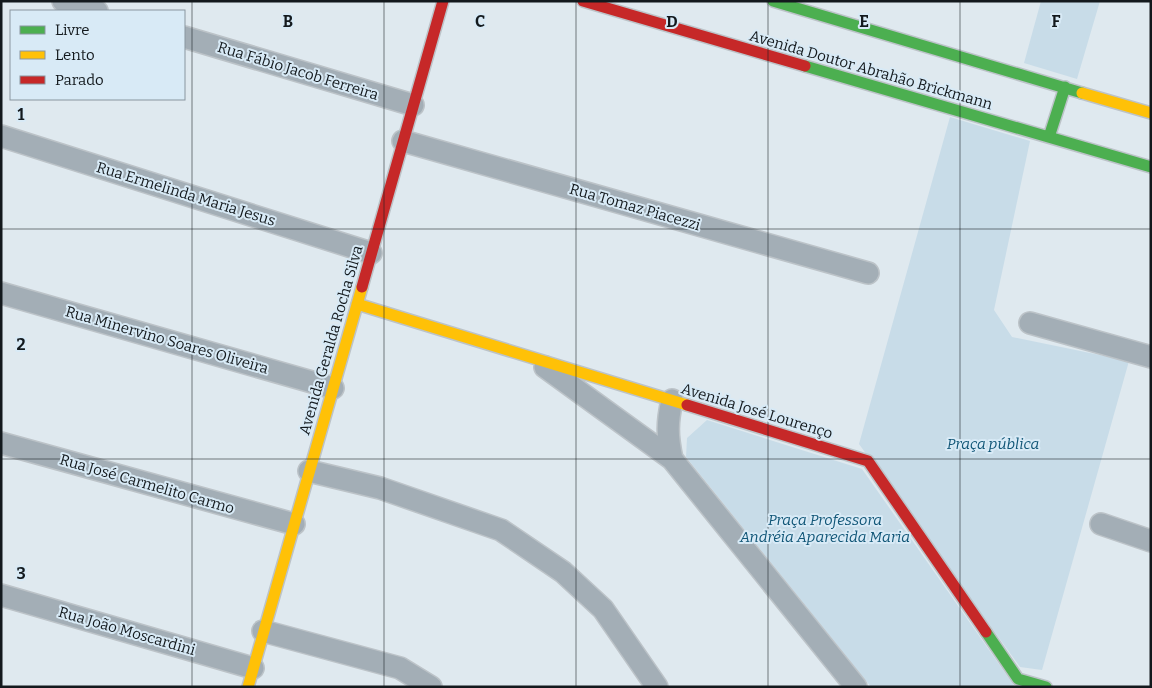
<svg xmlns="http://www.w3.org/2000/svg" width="1152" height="688" viewBox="0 0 1152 688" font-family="Bitter,serif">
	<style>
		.green { fill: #c8dce8 }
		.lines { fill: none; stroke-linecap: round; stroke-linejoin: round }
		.street-casing { stroke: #bcc3c8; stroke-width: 24 }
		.fast-casing { stroke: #bcc3c8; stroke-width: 14 }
		.slow-casing { stroke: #bcc3c8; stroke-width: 14 }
		.jam-casing { stroke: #bcc3c8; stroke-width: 14 }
		.street { stroke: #a3aeb6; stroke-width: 21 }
		.fast { stroke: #4caf50; stroke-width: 11 }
		.slow { stroke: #ffc107; stroke-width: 11 }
		.jam { stroke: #c62828; stroke-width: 11 }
		.grid { fill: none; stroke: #13191d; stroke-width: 1; stroke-opacity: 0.55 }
		.labels { text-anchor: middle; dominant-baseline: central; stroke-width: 4; stroke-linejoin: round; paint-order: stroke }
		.street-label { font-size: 15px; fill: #13191d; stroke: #d8eaf6 }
		.park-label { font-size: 15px; font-style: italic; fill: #115677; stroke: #d8eaf6 }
		.grid-label { font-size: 16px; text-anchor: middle; font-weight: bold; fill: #13191d; stroke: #d8eaf6; stroke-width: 4; stroke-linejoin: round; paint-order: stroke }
	</style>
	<rect width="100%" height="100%" fill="#dfe9ef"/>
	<path class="green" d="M1041 1H1100L1077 79 1024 63Z
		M950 117 1030 141 994 310 1012 337 1129 361 1042 670 1020 667 859 444Z
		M707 420 862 469 1015 687H871L686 457 687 438Z"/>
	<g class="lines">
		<defs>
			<path id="street" d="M63 1 97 11
				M184 37 413 105
				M1 136 371 253
				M403 141 868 273
				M1 293 333 388
				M1030 323 1151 357
				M545 367 672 459 856 687
				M672 400C667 423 667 435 672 459
				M1 443 294 524
				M309 471 380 488 501 530 563 572 603 609 657 687
				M1101 524 1151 541
				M1 595 253 668
				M263 631 400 668 431 687"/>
			<path id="fast" d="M773 1 1082 93
				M805 66 1151 167
				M1049 137 1065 87
				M986 632 1018 679 1046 687"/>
			<path id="slow" d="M1082 93 1151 113
				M357 304 687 405
				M248 687 362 287"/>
			<path id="jam" d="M583 1 805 66
				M362 287 443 1
				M687 405 868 461 986 632"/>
		</defs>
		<use href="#street" class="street-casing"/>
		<use href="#fast" class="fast-casing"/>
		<use href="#slow" class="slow-casing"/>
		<use href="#jam" class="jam-casing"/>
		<use href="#street" class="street"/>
		<use href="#fast" class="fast"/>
		<use href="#slow" class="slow"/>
		<use href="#jam" class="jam"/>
	</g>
	<path class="grid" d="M192 1V687M384 1V687M576 1V687M768 1V687M960 1V687M1 229H1151M1 459H1151"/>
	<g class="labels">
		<g class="street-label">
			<text transform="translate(871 70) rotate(16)">Avenida Doutor Abrahão Brickmann</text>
			<text transform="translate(298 71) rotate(17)">Rua Fábio Jacob Ferreira</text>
			<text transform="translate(186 194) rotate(17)">Rua Ermelinda Maria Jesus</text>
			<text transform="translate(635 207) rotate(16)">Rua Tomaz Piacezzi</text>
			<text transform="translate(167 340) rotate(16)">Rua Minervino Soares Oliveira</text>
			<text transform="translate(331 340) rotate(-74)">Avenida Geralda Rocha Silva</text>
			<text transform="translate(757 411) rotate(17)">Avenida José Lourenço</text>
			<text transform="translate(147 484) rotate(16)">Rua José Carmelito Carmo</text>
			<text transform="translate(127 631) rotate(16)">Rua João Moscardini</text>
		</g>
		<g class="park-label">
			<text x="993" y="444">Praça pública</text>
			<text x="825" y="520">Praça Professora<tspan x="825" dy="17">Andréia Aparecida Maria</tspan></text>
		</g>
	</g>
	<g class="grid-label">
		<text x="288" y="27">B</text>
		<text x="480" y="27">C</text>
		<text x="672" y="27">D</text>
		<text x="864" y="27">E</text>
		<text x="1056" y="27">F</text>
		<text x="21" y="120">1</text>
		<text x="21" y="350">2</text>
		<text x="21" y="579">3</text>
	</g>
	<rect width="1152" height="688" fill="none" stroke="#13191d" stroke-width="5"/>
	<rect x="10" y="10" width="175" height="90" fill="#d8eaf6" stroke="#89969f"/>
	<rect x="20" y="26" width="25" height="8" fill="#4caf50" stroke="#89969f"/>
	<text x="55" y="35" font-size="15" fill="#13191d">Livre</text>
	<rect x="20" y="51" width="25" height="8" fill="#ffc107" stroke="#89969f"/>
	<text x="55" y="60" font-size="15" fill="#13191d">Lento</text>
	<rect x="20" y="76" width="25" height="8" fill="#c62828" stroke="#89969f"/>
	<text x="55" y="85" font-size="15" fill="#13191d">Parado</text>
</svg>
